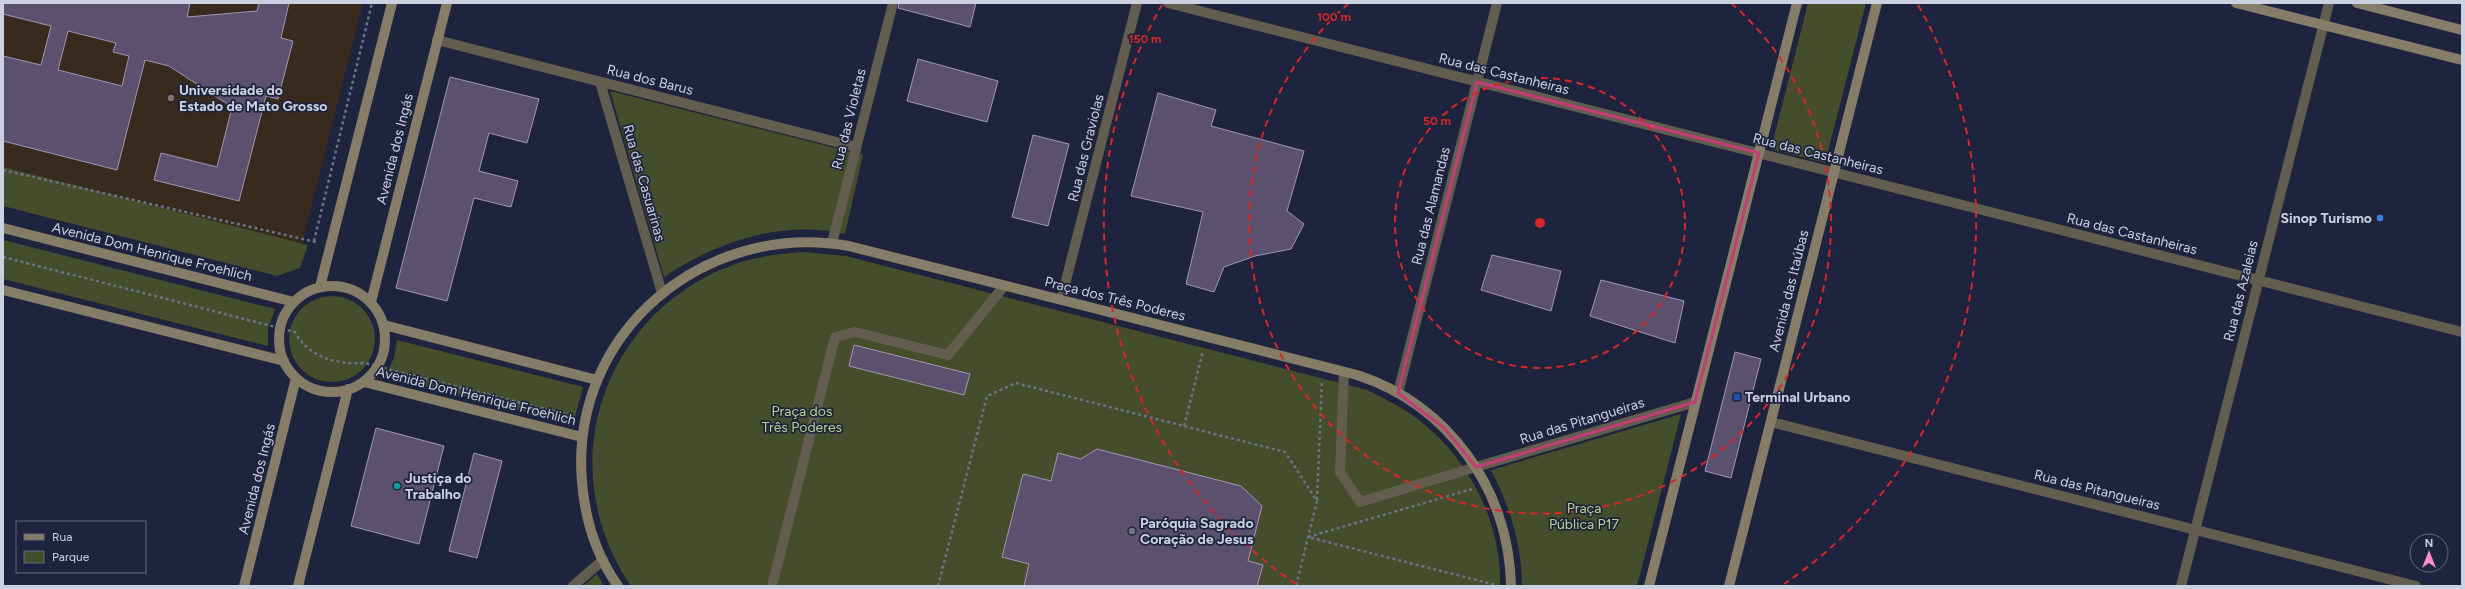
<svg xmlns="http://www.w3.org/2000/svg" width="2465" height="589" viewBox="0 0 2465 589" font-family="Figtree,sans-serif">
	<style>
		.education { fill: #382a1d }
		.green { fill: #464d2c }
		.building { fill: #5b506d; stroke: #a296b6; fill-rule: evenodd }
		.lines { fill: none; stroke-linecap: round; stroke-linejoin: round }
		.path { stroke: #6c7287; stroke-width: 2.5; stroke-dasharray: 3 3; stroke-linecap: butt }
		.lane { stroke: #635d50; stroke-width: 10 }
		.street { stroke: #635d50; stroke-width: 10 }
		.secondary { stroke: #867d68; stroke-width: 10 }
		.marked { fill: none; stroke: #c43d76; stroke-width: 3; stroke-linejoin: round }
		.ring { fill: none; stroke: #d62828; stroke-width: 2; stroke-dasharray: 7 5 }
		.education-dot { fill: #8d6e63; stroke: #1e243d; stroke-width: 1.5 }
		.shop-dot { fill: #3f7fe0; stroke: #1e243d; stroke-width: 1.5 }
		.transit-dot { fill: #1a4fb4; stroke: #1e243d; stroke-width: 1.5 }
		.culture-dot { fill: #0f9aa8; stroke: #1e243d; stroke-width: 1.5 }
		.worship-dot { fill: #6b7280; stroke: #1e243d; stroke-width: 1.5 }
		.labels { text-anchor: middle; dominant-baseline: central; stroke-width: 3.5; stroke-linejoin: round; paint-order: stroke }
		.street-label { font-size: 14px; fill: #ccd1e2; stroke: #1e243d }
		.poi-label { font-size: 14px; font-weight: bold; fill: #ccd1e2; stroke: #1e243d; text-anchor: start }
		.park-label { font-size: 14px; fill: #c0d08c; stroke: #1e243d }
		.centre { fill: #d62828; stroke: #1e243d; stroke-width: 2 }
		.ring-label { font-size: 12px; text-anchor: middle; font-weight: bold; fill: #d62828; stroke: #1e243d; stroke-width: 3.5; stroke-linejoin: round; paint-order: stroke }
	</style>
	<rect width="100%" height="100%" fill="#1e243d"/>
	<path class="education" d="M3 3H363L296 268 3 193Z"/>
	<path class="green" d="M1808 3H1866L1825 163 1771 149Z
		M610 91 863 155 845 234C782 220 717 241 664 277Z
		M3 167 308 245 300 268 277 276 3 206Z
		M3 240 275 309 268 328V346L3 279Z
		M803 252 846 256 1367 390C1383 398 1400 406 1415 417 1467 455 1502 521 1500 586H631C554 474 597 325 720 270 746 258 775 254 803 252Z
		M289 339a43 43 0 1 1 86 0a43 43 0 1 1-86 0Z
		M397 340 583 387 573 424 385 376 394 358Z
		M1681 414 1637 586H1522C1522 545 1510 507 1491 470Z
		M597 574 604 586H583Z"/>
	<path class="building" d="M3 3H190L187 17 257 11 259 3H289L281 38 293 41 278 99 266 96 239 201 154 180 161 153 217 167 232 107 169 66 145 60 117 170 3 141V56L41 65 51 26 3 14ZM68 31 116 43 113 52 129 56 122 86 58 70Z
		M899 3H976L970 27 898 8Z
		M918 59 998 81 987 122 907 101Z
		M450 77 539 99 527 143 489 133 479 171 518 181 511 207 474 198 447 301 396 288Z
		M1158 93 1216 110 1211 126 1304 151 1287 211 1304 224 1291 249 1255 256 1224 267 1214 292 1186 284 1203 212 1131 196Z
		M1033 135 1069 144 1048 226 1012 217Z
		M1492 255 1561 271 1551 311 1481 290Z
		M1601 280 1684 301 1675 343 1590 316Z
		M854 345 970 374 964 395 849 366Z
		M1735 352 1761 359 1731 478 1705 471Z
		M376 428 444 446 419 544 351 526Z
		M1097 449 1241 486 1262 506 1248 561 1263 565 1257 586H1024L1029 564 1002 557 1023 474 1051 481 1058 453 1081 459Z
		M474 453 502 461 477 558 449 551Z"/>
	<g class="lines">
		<path class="path" d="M3 170 316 242
			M314 241 372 3
			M3 257 295 332C308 357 337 365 364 363L573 416
			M1184 426 1203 351
			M1472 489 1308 537 1496 585
			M1317 500 1322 381
			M938 586 987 396 1016 383 1285 452 1317 501 1296 586"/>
		<path class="lane" d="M1344 372 1340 472 1360 502 1476 467
			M772 586 835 337 855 332 948 355 1004 286"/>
		<path class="street" d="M1168 3 2462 332
			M437 40 856 147
			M600 82 662 293
			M832 243 893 3
			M1061 300 1137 3
			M1398 393 1497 3
			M1771 422 2416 586
			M1476 467 1695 402
			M573 586 603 560
			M2181 586 2329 3"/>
		<path class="secondary" d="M2236 3 2462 60
			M2357 3 2462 30
			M3 228 294 302
			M279 339a53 53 0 1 1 106 0a53 53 0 1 1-106 0Z
			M320 287 392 3
			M3 290 284 361
			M371 302 447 3
			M384 325 597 380
			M364 382 582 437
			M244 586 296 378
			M298 586 348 389
			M618 586C596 555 585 519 582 482 569 332 706 220 849 246L1357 375C1449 405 1509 490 1511 586
			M1649 586 1797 3
			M1729 586 1877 3"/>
	</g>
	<path class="marked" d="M1477 82 1759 153 1695 402 1476 467 1444 428 1398 393Z"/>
	<g class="ring">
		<circle cx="1540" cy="223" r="145"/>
		<path d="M1731 3A291 291 0 1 1 1349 3"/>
		<path d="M1296 584A436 436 0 0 1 1162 5M1918 5A436 436 0 0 1 1784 584"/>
	</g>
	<circle class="education-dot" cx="171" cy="98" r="4"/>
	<circle class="shop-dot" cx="2380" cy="218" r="4"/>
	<rect class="transit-dot" x="1733" y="393" width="8" height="8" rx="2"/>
	<circle class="culture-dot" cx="397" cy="486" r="4"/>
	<circle class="worship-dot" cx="1132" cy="531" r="4"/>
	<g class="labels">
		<g class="street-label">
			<text transform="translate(1504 74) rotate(14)">Rua das Castanheiras</text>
			<text transform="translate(650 80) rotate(14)">Rua dos Barus</text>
			<text transform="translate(849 119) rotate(-76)">Rua das Violetas</text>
			<text transform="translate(1086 148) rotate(-76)">Rua das Graviolas</text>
			<text transform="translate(395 149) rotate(-76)">Avenida dos Ingás</text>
			<text transform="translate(1818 154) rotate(14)">Rua das Castanheiras</text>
			<text transform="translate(644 183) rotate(74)">Rua das Casuarinas</text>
			<text transform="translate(1431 206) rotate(-76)">Rua das Alamandas</text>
			<text transform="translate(2132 234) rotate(14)">Rua das Castanheiras</text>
			<text transform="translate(152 252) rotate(14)">Avenida Dom Henrique Froehlich</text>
			<text transform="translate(1789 291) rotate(-76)">Avenida das Itaúbas</text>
			<text transform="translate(2241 291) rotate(-76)">Rua das Azaleias</text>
			<text transform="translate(1115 299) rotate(14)">Praça dos Três Poderes</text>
			<text transform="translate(476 396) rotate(14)">Avenida Dom Henrique Froehlich</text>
			<text transform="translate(1582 421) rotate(-17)">Rua das Pitangueiras</text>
			<text transform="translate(257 479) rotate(-76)">Avenida dos Ingás</text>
			<text transform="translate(2097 490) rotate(14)">Rua das Pitangueiras</text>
		</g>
		<g class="poi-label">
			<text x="179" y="90">Universidade do<tspan x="179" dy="16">Estado de Mato Grosso</tspan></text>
			<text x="2372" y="218" text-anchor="end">Sinop Turismo</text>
			<text x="1745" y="397">Terminal Urbano</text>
			<text x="405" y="478">Justiça do<tspan x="405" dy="16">Trabalho</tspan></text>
			<text x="1140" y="523">Paróquia Sagrado<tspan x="1140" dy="16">Coração de Jesus</tspan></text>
		</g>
		<g class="park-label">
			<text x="802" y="411">Praça dos<tspan x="802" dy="16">Três Poderes</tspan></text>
			<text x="1584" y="508">Praça<tspan x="1584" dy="16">Pública P17</tspan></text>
		</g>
	</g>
	<circle cx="1540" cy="223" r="6" class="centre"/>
	<g class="ring-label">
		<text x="1334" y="21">100 m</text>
		<text x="1145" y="43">150 m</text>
		<text x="1437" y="125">50 m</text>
	</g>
	<rect width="2465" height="589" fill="none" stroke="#ccd1e2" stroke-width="8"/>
	<rect x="16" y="521" width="130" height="52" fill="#1e243d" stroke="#64697f"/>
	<rect x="24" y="534" width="20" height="6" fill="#867d68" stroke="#64697f"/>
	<text x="52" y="541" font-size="12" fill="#ccd1e2">Rua</text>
	<rect x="24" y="551" width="20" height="12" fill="#464d2c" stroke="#64697f"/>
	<text x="52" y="561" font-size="12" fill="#ccd1e2">Parque</text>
	<g transform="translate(2429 553)"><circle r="19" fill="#1e243d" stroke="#64697f"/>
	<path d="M0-3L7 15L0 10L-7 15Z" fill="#f890ca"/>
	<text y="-6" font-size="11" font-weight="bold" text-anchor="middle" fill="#ccd1e2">N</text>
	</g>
</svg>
